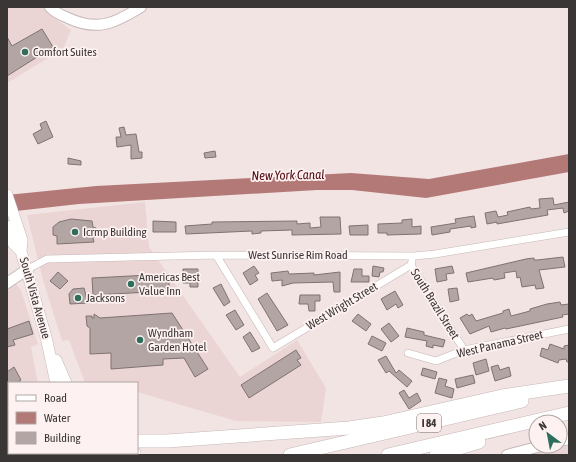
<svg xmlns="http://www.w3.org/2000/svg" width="576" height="462" viewBox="0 0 576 462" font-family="'Asap Condensed',sans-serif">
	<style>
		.built { fill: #ebd5d4 }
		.water { fill: #b37977 }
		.building { fill: #b2a5a4; stroke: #7f7271 }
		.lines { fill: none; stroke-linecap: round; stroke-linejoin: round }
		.street-casing { stroke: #c6b8b7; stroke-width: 8 }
		.secondary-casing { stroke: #c6b8b7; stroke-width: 12 }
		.primary-casing { stroke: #c6b8b7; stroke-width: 12 }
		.highway-casing { stroke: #c6b8b7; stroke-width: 14 }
		.street { stroke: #fff; stroke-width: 7 }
		.secondary { stroke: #fff; stroke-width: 10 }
		.primary { stroke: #fff; stroke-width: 11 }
		.highway { stroke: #fff; stroke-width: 13 }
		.poi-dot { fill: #2f6e5c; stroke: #fdf2f1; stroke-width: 1.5 }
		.labels { text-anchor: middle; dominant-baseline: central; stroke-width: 3.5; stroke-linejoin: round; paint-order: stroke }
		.shield { fill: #fdf2f1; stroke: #756e6e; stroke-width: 1 }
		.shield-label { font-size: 11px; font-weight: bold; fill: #3b3636 }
		.poi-label { font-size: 12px; fill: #3b3636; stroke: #fdf2f1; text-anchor: start }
		.street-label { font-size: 12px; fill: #3b3636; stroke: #fdf2f1 }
		.water-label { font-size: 13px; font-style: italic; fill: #510811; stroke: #fdf2f1 }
	</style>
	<rect width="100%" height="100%" fill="#f2e4e3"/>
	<path class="built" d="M7 7H42L53 17 71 30 63 49 7 83Z
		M145 202 149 247 240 377 297 340 326 388 321 422 236 421 137 392V383H85L69 340 62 341 43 280 27 215Z
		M7 273 21 290 38 344 31 347 38 383H9V407L7 408Z
		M569 444V455H528Z"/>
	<path class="water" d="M569 154V172L426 198 352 190H317L79 204 7 212V195L96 186 351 173 429 179Z"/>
	<path class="building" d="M42 29 53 47 7 76V37L12 46Z
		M46 121 53 137 38 144 33 134 42 129 40 124Z
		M124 127 126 135 136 134 139 152H142V158L131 159V145L117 147 116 137H121L119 128Z
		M215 151 216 157 205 158 204 153Z
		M68 158 81 161V165L68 164Z
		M553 198 554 205 569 202V211L564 213 563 208 547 210 548 215 497 224V222L487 224 485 213 496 211 498 217 508 215 507 212 530 207 531 209 540 208 539 199Z
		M474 216 476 227 471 228V226L450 229V232L432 235 431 227 456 223 455 219Z
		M320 217H340L341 234 292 235V230L261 231V233L252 234V231L186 234 185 226 212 224V222L297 221V224L310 223V228L321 227Z
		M71 219 92 221 93 227 96 228V236L93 238 94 242 57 244V236L53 235V227L59 222Z
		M412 219V227L421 226V234L387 235V233H378V224L402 223V220Z
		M153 221 176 222V232H153Z
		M368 225V235H350L349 226Z
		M563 257 565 267 539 270 544 288 536 289 535 285 522 287 520 277 517 278 516 271 504 273 505 278 494 280 493 278 468 282 466 273 526 259 534 258V260H537Z
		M254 266 259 273 255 275 258 280 250 285 243 273Z
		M373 266 384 268 383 272H380L379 277 372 276Z
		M452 266 454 273 446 274 447 280 437 282 435 269Z
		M183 269H198V287H190V283H183Z
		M354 269H362V276H369V282H351Z
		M288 271 289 274 314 273V275L340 272V292H334L333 282 293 283 282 286V280L272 281 271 273Z
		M58 272 68 281 60 289 50 281Z
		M169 274V291L93 295 92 278Z
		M221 284 230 302 224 306 213 288Z
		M84 288 88 303 70 304 69 294 73 289Z
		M457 288 459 300 450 302 448 289Z
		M395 291 403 305 398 308 396 304 387 310 381 299Z
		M267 293 288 325 277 331 258 299Z
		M300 295H320V301H315V311H309L308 304H299Z
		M560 302 561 305 569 304V314L562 315 563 317 506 329 505 328 491 332 489 326 470 334 460 318 467 314 469 316 472 314 476 321 503 313V311L509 309 511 316 530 311V309L547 304Z
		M235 310 244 325 236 330 226 315Z
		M172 313 208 369 195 377 184 358 163 359V365L111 369V353L90 354V328L87 326 86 316H92V318H94V314L100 318Z
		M358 314 371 324 366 331 352 321Z
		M29 321 33 334 13 340 15 345 7 347V329Z
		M389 323 399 336 391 342 381 329Z
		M407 328 424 332V335L445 340 443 347 433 345V348L426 346 427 341 405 337Z
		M250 332 260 348 252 352 243 337Z
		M372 336 386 343 382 351 368 344Z
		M550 344 564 349V346L569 345V362H567L566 359 559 360 558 363 540 356 542 348 548 350Z
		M296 350 301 358 297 360 301 365 249 398 241 385Z
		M386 356 396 373 399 370 412 381 407 387 389 371 386 373 378 360Z
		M486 359 489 371 476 375 473 363Z
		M498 365 500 370 509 367 511 376 495 381 491 367Z
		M14 367 21 380 17 383H7V372Z
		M423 368 437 372 435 379 421 375Z
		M473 375 475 383 457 388 455 379Z
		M439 378 447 380 445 386 454 389 452 398 435 393Z
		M404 390 409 398 417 393 421 401 409 409 399 393Z"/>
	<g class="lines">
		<defs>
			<path id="street" d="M216 255 273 348 411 265
				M412 261 411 265 464 350
				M28 269 47 259 216 255 414 256 435 254 569 232
				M408 353 436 361 464 350 569 329"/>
			<path id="secondary" d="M50 7C55 13 61 15 68 18 98 32 115 23 141 7
				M7 283 28 269
				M560 441 569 439
				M507 455 541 446"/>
			<path id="primary" d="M7 195 22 240 21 251 46 337 56 383
				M7 226 13 243 21 251
				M56 360 66 383
				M75 453V455
				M88 453 89 455"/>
			<path id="highway" d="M137 441H167L349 428 383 423 502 396 569 386
				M13 455 16 453
				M131 455 134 453
				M290 455 522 401
				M388 455 569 413
				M436 455 479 442"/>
		</defs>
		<use href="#street" class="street-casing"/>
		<use href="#secondary" class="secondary-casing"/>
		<use href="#primary" class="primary-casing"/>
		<use href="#highway" class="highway-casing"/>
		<use href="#street" class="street"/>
		<use href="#secondary" class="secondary"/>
		<use href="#primary" class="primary"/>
		<use href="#highway" class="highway"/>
	</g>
	<g class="poi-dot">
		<circle cx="25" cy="52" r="4"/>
		<circle cx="75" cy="232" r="4"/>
		<circle cx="131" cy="284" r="4"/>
		<circle cx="78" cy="298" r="4"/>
		<circle cx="140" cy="340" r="4"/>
	</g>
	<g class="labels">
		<rect class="shield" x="417" y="414" width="24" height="18" rx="3"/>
		<g class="shield-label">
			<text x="429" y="423">I 84</text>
		</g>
		<g class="poi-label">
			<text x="33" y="52">Comfort Suites</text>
			<text x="83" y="232">Icrmp Building</text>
			<text x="139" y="277">Americas Best<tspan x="139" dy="14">Value Inn</tspan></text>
			<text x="86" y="298">Jacksons</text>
			<text x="148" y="333">Wyndham<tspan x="148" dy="14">Garden Hotel</tspan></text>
		</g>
		<g class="street-label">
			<text x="298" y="255">West Sunrise Rim Road</text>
			<text transform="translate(35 298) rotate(74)">South Vista Avenue</text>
			<text transform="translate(435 304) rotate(58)">South Brazil Street</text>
			<text transform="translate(342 306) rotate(-31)">West Wright Street</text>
			<text transform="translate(500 344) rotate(-13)">West Panama Street</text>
		</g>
		<g class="water-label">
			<text transform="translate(288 175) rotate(-1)">New York Canal</text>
		</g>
	</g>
	<rect width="576" height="462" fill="none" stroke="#3b3636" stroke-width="16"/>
	<rect x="8" y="382" width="130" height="72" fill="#fdf2f1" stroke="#afa7a6"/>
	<rect x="16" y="395" width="20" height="6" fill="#ffffff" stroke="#afa7a6"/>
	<text x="44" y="402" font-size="12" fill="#3b3636">Road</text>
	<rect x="16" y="412" width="20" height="12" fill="#b37977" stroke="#afa7a6"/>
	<text x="44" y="422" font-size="12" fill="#3b3636">Water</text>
	<rect x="16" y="432" width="20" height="12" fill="#b2a5a4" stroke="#afa7a6"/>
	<text x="44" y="442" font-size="12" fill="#3b3636">Building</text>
	<g transform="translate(548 434) rotate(328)"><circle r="19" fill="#fdf2f1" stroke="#afa7a6"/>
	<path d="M0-3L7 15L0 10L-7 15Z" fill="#2f6e5c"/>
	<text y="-6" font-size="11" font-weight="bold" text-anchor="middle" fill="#3b3636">N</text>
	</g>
</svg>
